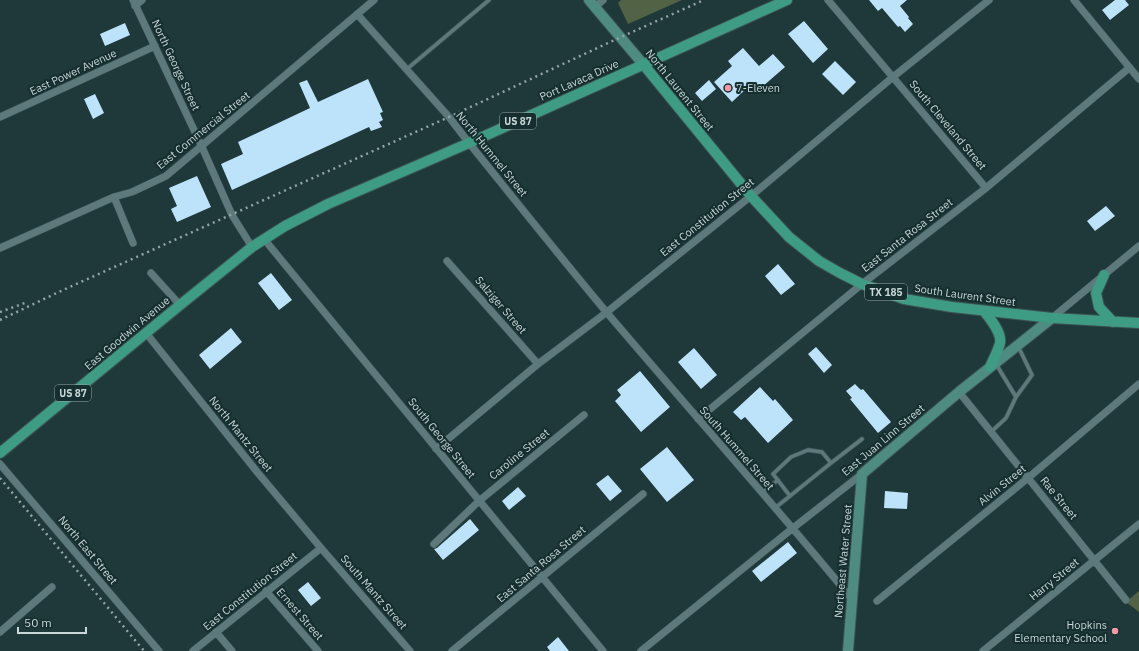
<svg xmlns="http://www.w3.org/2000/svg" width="1139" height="651" viewBox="0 0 1139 651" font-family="'IBM Plex Sans',sans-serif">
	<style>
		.green { fill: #516245 }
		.building { fill: #bde3fb }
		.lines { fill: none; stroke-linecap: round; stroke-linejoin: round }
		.lane-casing { stroke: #3d5354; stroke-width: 5 }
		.street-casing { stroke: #3d5354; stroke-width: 8 }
		.secondary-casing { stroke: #3d5354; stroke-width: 12 }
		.primary-casing { stroke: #3d5354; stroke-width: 12 }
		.lane { stroke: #5e797b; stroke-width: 3.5 }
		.street { stroke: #5e797b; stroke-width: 7 }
		.secondary { stroke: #4e8b80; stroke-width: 10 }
		.primary { stroke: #3e9c84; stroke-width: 10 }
		.rail { stroke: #93a5a6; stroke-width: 2.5; stroke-dasharray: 2 4; stroke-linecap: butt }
		.poi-dot { fill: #f49aa6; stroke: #152e2f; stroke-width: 1.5 }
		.labels { text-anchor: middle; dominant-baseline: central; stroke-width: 4; stroke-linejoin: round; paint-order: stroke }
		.shield { fill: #152e2f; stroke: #93a4a5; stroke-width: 1 }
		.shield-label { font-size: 10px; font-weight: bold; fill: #c9d7d8 }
		.street-label { font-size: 11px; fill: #c9d7d8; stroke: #152e2f }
		.poi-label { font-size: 11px; fill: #c9d7d8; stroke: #152e2f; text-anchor: start }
	</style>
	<rect width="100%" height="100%" fill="#1f383a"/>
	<path class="green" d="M621 0H682L628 24 618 3Z
		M1139 591V612L1126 602Z"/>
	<path class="building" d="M869 0H907L900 6 909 17 908 18 913 24 905 32 900 26 898 27 882 8 878 11Z
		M1115 0H1125L1129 5 1110 20 1102 10Z
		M804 21 828 49 813 63 788 34Z
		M125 23 130 35 105 46 100 34Z
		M743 48 759 66 773 54 785 67 755 93 749 86 732 102 714 82 732 66 728 61Z
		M835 61 856 82 843 95 822 74Z
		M368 79 383 112 380 113 383 120 379 122 382 127 371 131 369 127 232 190 221 164 243 154 238 142 310 108 299 83 307 80 318 102Z
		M709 80 716 89 702 101 695 93Z
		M95 94 104 113 93 119 84 99Z
		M197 176 211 207 177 222 171 209 177 206 169 188Z
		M1106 206 1115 216 1095 231 1087 221Z
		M778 264 795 284 781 295 765 276Z
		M271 273 292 300 279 310 258 283Z
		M231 328 242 342 210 369 199 355Z
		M816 347 832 365 824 373 808 354Z
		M694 348 717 375 701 389 678 362Z
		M640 371 670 407 641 432 615 401 621 395 617 390Z
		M855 384 861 390 863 389 891 422 878 433 850 399 852 398 846 391Z
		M760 387 773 401 775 399 793 420 768 443 745 417 741 420 733 412Z
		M667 447 694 480 667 502 640 469Z
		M608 475 622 491 610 501 596 484Z
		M518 487 526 496 509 510 502 501Z
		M885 491 908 493 907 509 884 508Z
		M470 519 479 530 443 560 434 549 437 548Z
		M788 542 797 553 761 582 752 571Z
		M308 582 321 598 311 606 298 590Z
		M558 637 569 651H550L547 647Z"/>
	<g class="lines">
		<defs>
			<path id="lane" d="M407 69 489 0
				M1016 397 1032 375 1018 346
				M991 432 1006 418 1016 397 996 364
				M762 493 778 480
				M790 496 773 474 791 457 808 450 822 452 831 463
				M775 508 831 463 862 439"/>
			<path id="street" d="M133 0 202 147 232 215 252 247
				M828 0 986 188
				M1074 0 1139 79
				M135 6 142 0
				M595 7 603 0
				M357 14 449 117 469 143C515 200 561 258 608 314 689 409 772 502 851 598
				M0 117 155 46
				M114 197 133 243
				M264 239 603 651
				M0 248 114 197 132 192 166 176 374 0
				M447 261 538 364
				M151 273 180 305
				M1052 318 1139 246
				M146 333 258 473 321 548 410 651
				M959 392 1126 600
				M698 419 862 284 986 188 1129 68
				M436 449 538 364 607 312 751 196 893 77 989 0
				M0 464 159 651
				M434 544 479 501 584 415
				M266 591 318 651
				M877 601 1028 478 1139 384
				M0 632 52 587
				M216 632 232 651
				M193 651 321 548
				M452 651 643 494
				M641 651 793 528 862 474
				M983 651 1139 524"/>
			<path id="secondary" d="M589 0 643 64
				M848 651 862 474 959 392 1052 318"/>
			<path id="primary" d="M643 64 751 196 789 237 819 261 840 273 862 284 904 299 952 307 1052 318 1139 323
				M1104 275 1096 293 1099 307 1113 322
				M984 311C990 319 1002 332 1000 343 998 351 993 360 990 367
				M0 453 180 305 252 247 285 226 328 204 469 143 787 0"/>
		</defs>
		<use href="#lane" class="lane-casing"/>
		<use href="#street" class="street-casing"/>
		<use href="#secondary" class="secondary-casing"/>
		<use href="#primary" class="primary-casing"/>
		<use href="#lane" class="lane"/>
		<use href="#street" class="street"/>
		<use href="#secondary" class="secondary"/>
		<use href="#primary" class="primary"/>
		<path class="rail" d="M0 312 25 303
			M0 320 63 290 449 117 621 37 704 0
			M0 478 144 651"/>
	</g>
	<g class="poi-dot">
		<circle cx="728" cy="88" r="4"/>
		<circle cx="1115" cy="631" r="4"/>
	</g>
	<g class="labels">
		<g class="shield">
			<rect x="500" y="113" width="36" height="16" rx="3"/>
			<rect x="865" y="284" width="42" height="16" rx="3"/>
			<rect x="55" y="385" width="36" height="16" rx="3"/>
		</g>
		<g class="shield-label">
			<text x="518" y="121">US 87</text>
			<text x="886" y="292">TX 185</text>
			<text x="73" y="393">US 87</text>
		</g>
		<g class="street-label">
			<text transform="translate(176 65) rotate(65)">North George Street</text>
			<text transform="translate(73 72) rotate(-25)">East Power Avenue</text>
			<text transform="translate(579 80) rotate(-24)">Port Lavaca Drive</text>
			<text transform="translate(680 90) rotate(51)">North Laurent Street</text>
			<text transform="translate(948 125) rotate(50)">South Cleveland Street</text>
			<text transform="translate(203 130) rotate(-39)">East Commercial Street</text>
			<text transform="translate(492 154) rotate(51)">North Hummel Street</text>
			<text transform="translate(707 217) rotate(-39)">East Constitution Street</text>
			<text transform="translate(907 235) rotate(-38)">East Santa Rosa Street</text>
			<text transform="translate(965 295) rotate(8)">South Laurent Street</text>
			<text transform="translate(501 305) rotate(49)">Salziger Street</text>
			<text transform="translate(127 333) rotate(-40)">East Goodwin Avenue</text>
			<text transform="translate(241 434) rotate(51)">North Mantz Street</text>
			<text transform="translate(442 438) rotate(51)">South George Street</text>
			<text transform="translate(883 440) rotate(-40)">East Juan Linn Street</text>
			<text transform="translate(737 448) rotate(49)">South Hummel Street</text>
			<text transform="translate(519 454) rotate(-39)">Caroline Street</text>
			<text transform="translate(1002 485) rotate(-39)">Alvin Street</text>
			<text transform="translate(1059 498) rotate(51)">Rae Street</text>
			<text transform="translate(88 550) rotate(50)">North East Street</text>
			<text transform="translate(843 561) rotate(-85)">Northeast Water Street</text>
			<text transform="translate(541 564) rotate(-40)">East Santa Rosa Street</text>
			<text transform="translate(1054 579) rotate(-39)">Harry Street</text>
			<text transform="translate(250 591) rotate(-39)">East Constitution Street</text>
			<text transform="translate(374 592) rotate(49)">South Mantz Street</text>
			<text transform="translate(300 614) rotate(49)">Ernest Street</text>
		</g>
		<g class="poi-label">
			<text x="736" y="88">7-Eleven</text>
			<text x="1107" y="625" text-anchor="end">Hopkins<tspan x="1107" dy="13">Elementary School</tspan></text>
		</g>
	</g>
	<path d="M18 627v6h68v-6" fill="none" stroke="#c9d7d8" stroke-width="2"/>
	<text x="24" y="627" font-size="12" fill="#c9d7d8" stroke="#152e2f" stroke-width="3" paint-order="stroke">50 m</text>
</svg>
